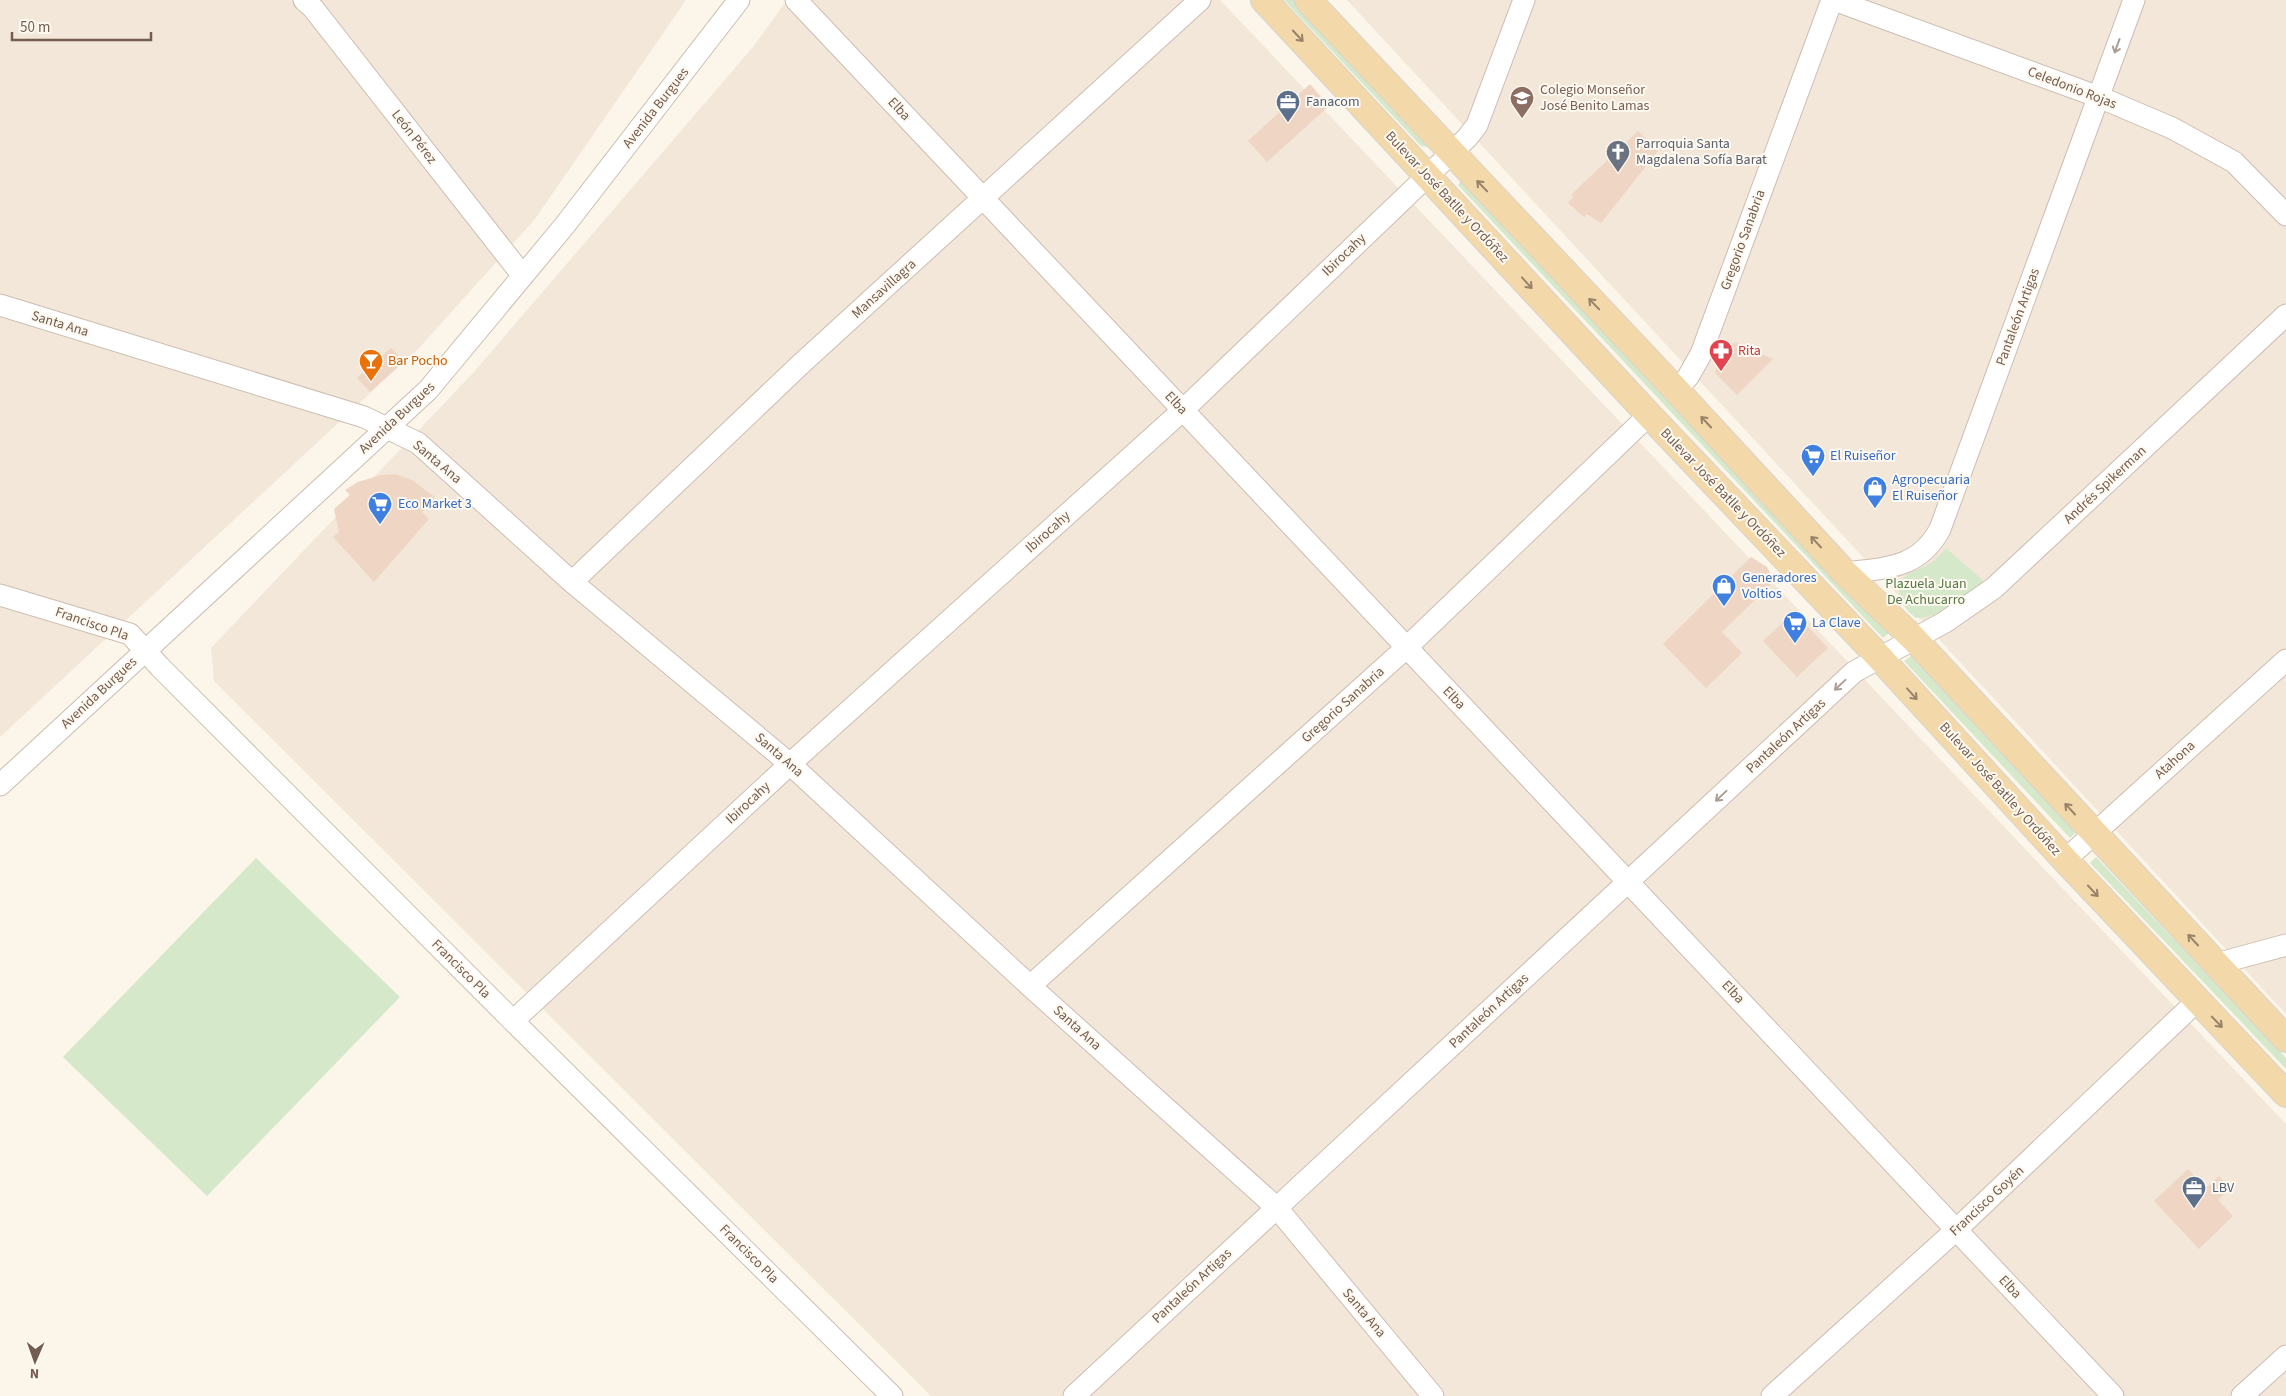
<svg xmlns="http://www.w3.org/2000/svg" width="2286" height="1396" viewBox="0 0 2286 1396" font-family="'Source Sans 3',sans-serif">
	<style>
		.residential { fill: #f2e7d9 }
		.green { fill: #d5e8c9 }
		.building { fill: #eed5c4 }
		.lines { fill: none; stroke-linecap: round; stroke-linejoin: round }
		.minor-casing { stroke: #ccbdb0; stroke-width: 23 }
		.major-casing { stroke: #d8d2ce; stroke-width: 28 }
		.minor { stroke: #fff; stroke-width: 21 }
		.major { stroke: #f3d9a9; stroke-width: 26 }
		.oneway { stroke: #99826a }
		.oneway2 { stroke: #ab9e95 }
		.labels { text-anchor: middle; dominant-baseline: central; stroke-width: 4; stroke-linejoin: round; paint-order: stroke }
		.street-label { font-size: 14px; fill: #735d4f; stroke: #fef9f0 }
		.education-label { font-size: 14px; fill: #785e54; stroke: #fef9f0; text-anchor: start }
		.service-label { font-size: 14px; fill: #4e5e75; stroke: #fef9f0; text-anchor: start }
		.worship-label { font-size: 14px; fill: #5b616d; stroke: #fef9f0; text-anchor: start }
		.health-label { font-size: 14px; fill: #be3a42; stroke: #fef9f0; text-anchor: start }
		.food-label { font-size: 14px; fill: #c56008; stroke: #fef9f0; text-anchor: start }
		.shop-label { font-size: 14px; fill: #366cbe; stroke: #fef9f0; text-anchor: start }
		.park-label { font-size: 14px; fill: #557848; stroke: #fef9f0 }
	</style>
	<rect width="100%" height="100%" fill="#fbf5ea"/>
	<path class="residential" d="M0 0H686L535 219 419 348 0 737Z
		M787 0H1220L2286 1124V1396H931L214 681 211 648 473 373 753 47Z
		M1347 0H2286V1014Z"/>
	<path class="green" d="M1284 0H1295L1427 140 1428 147 1421 146Z
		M1462 179 1889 633 1883 638 1458 185Z
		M1946 548 1986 583C1968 594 1938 620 1916 618 1910 614 1903 606 1901 600 1893 573 1913 574 1929 564 1936 560 1941 554 1946 548Z
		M1911 656 2076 832 2070 838 1904 661Z
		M2096 857 2286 1058V1069L2090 863Z
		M256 858 400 997 207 1196 63 1057Z"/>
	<path class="building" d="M1310 84 1329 106 1267 162 1248 141Z
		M1638 131 1658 151 1601 223 1587 214 1584 217 1568 203 1573 197 1572 194Z
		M1737 343 1773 359 1737 395 1715 373 1725 344Z
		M391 348 404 361 370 392 357 378Z
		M395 474 412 480 435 497 422 512 429 519 374 582 333 537 339 532 334 509 350 495 345 490 358 482 381 475Z
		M1751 557 1767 567 1774 581 1722 632 1742 653 1706 688 1663 644Z
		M1794 612 1828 648 1797 677 1763 641Z
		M2188 1169 2206 1188 2219 1176 2230 1188 2218 1200 2233 1216 2199 1249 2154 1201Z"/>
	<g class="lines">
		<defs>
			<path id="minor" d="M304 0 313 8 523 276
				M796 0 2113 1396
				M1834 0 2099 97 2172 128 2234 162 2286 215
				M0 305 364 417 418 443 572 582 790 764 1030 986 1277 1208 1433 1396
				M1676 390 1688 377 1701 354 1832 0
				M1845 573C1885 568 1919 569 1940 529L2134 0
				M572 582 802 363 1200 0
				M0 595 130 634 160 667 513 1021 892 1396
				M0 785 428 390 565 225 739 0
				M2065 860 2286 660
				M2216 964 2286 945
				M1030 986 1406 648 1649 415
				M513 1021 790 764 1183 410 1467 138 1477 125 1524 0
				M1074 1396 1854 672 1945 622 1994 588 2286 315
				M1772 1396 1956 1230 2197 1001
				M2242 1396 2286 1356"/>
			<path id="major" d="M1264 0 1649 415 1880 658 2065 860 2286 1094
				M1308 0 1676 390 1845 573 1913 638 2286 1039"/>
		</defs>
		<use href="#minor" class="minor-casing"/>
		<use href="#major" class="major-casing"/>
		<use href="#minor" class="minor"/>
		<use href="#major" class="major"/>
	</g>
	<defs><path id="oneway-shaft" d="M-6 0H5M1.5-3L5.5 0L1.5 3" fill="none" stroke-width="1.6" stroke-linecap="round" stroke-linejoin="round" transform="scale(1.25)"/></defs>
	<g class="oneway">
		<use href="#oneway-shaft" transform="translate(1298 36) rotate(47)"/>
		<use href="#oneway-shaft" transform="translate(1482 186) rotate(-134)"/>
		<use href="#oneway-shaft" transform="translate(1527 283) rotate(48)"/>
		<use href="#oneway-shaft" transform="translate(1594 304) rotate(-134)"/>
		<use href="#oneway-shaft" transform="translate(1706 422) rotate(-133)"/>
		<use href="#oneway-shaft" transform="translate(1816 542) rotate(-133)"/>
		<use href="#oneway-shaft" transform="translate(1912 694) rotate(48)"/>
		<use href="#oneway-shaft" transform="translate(2070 809) rotate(-133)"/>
		<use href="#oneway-shaft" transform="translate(2093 891) rotate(47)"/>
		<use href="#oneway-shaft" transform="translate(2193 940) rotate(-133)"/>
		<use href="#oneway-shaft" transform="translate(2217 1022) rotate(46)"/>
	</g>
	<g class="oneway2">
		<use href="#oneway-shaft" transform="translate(2117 46) rotate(110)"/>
		<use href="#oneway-shaft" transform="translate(1840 685) rotate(137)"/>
		<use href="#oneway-shaft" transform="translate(1721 796) rotate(137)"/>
	</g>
	<defs>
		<symbol id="school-pin" viewBox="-11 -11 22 30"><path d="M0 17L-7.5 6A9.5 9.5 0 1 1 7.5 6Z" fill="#8d6e63" stroke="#fef9f0"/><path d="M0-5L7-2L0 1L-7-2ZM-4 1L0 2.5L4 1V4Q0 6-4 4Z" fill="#fff"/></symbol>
		<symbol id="office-pin" viewBox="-11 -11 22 30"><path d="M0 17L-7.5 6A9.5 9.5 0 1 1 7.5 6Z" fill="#5c6f8a" stroke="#fef9f0"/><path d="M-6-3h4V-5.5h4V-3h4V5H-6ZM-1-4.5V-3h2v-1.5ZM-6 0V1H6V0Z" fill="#fff"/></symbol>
		<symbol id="church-pin" viewBox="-11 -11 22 30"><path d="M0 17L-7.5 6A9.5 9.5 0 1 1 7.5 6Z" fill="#6b7280" stroke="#fef9f0"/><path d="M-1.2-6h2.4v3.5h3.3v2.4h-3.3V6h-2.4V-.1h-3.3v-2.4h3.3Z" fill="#fff"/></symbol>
		<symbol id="pharmacy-pin" viewBox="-11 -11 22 30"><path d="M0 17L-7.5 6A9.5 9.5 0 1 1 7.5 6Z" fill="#e0444e" stroke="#fef9f0"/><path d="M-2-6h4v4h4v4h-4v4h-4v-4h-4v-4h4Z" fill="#fff"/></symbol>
		<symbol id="bar-pin" viewBox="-11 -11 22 30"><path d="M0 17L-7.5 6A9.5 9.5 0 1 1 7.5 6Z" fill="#e8710a" stroke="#fef9f0"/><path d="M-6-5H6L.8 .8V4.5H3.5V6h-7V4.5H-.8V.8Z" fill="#fff"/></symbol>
		<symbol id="supermarket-pin" viewBox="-11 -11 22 30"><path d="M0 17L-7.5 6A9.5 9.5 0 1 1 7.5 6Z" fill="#3f7fe0" stroke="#fef9f0"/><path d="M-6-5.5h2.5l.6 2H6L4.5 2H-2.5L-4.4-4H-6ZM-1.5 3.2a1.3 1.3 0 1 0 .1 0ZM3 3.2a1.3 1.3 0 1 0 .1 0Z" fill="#fff"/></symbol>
		<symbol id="shop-pin" viewBox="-11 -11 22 30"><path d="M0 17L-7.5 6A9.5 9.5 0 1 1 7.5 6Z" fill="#3f7fe0" stroke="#fef9f0"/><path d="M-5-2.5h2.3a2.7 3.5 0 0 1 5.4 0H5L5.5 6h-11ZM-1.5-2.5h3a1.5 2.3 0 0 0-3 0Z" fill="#fff"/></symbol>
	</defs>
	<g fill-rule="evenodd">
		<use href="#school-pin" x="1508" y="84" width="28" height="38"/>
		<use href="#office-pin" x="1274" y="88" width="28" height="38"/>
		<use href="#church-pin" x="1604" y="138" width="28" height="38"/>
		<use href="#pharmacy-pin" x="1707" y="337" width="28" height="38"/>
		<use href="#bar-pin" x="357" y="347" width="28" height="38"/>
		<use href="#supermarket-pin" x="1799" y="442" width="28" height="38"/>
		<use href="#shop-pin" x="1861" y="474" width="28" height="38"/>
		<use href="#supermarket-pin" x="366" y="490" width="28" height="38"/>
		<use href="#shop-pin" x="1710" y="572" width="28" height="38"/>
		<use href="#supermarket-pin" x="1781" y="609" width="28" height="38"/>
		<use href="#office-pin" x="2180" y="1174" width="28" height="38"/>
	</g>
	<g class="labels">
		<g class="street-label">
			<text transform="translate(2072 88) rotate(21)">Celedonio Rojas</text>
			<text transform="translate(656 108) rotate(-52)">Avenida Burgues</text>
			<text transform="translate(899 109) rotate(47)">Elba</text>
			<text transform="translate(414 137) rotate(52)">León Pérez</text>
			<text transform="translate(1447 197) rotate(47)">Bulevar José Batlle y Ordóñez</text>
			<text transform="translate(1743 240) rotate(-70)">Gregorio Sanabria</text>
			<text transform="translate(1344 255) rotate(-44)">Ibirocahy</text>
			<text transform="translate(884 289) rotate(-42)">Mansavillagra</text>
			<text transform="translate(2018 317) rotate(-70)">Pantaleón Artigas</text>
			<text transform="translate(60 324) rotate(17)">Santa Ana</text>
			<text transform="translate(1176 403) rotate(47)">Elba</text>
			<text transform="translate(397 418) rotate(-43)">Avenida Burgues</text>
			<text transform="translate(437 462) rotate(40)">Santa Ana</text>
			<text transform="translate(2105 485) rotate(-43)">Andrés Spikerman</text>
			<text transform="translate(1723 493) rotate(46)">Bulevar José Batlle y Ordóñez</text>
			<text transform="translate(1048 532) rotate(-42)">Ibirocahy</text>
			<text transform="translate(92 624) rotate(19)">Francisco Pla</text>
			<text transform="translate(99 693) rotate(-43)">Avenida Burgues</text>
			<text transform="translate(1454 698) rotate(46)">Elba</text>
			<text transform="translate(1343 705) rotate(-42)">Gregorio Sanabria</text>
			<text transform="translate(1786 736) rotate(-43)">Pantaleón Artigas</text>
			<text transform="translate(779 755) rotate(41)">Santa Ana</text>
			<text transform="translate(2175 760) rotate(-42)">Atahona</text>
			<text transform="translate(2000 789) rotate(48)">Bulevar José Batlle y Ordóñez</text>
			<text transform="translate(748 803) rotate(-43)">Ibirocahy</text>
			<text transform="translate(461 969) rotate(45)">Francisco Pla</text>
			<text transform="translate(1733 992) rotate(47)">Elba</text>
			<text transform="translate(1489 1011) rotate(-43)">Pantaleón Artigas</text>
			<text transform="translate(1077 1028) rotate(42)">Santa Ana</text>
			<text transform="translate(1987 1201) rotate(-43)">Francisco Goyén</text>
			<text transform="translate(749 1254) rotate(45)">Francisco Pla</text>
			<text transform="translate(1192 1286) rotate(-43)">Pantaleón Artigas</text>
			<text transform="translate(2010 1287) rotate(47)">Elba</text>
			<text transform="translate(1364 1313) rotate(50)">Santa Ana</text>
		</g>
		<g class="education-label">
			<text x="1540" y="90">Colegio Monseñor<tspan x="1540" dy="16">José Benito Lamas</tspan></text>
		</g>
		<g class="service-label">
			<text x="1306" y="102">Fanacom</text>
			<text x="2212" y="1188">LBV</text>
		</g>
		<g class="worship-label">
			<text x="1636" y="144">Parroquia Santa<tspan x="1636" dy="16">Magdalena Sofía Barat</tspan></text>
		</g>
		<g class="health-label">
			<text x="1738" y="351">Rita</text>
		</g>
		<g class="food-label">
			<text x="388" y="361">Bar Pocho</text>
		</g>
		<g class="shop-label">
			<text x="1830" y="456">El Ruiseñor</text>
			<text x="1892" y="480">Agropecuaria<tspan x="1892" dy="16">El Ruiseñor</tspan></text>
			<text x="398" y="504">Eco Market 3</text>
			<text x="1742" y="578">Generadores<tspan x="1742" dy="16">Voltios</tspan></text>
			<text x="1812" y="623">La Clave</text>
		</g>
		<g class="park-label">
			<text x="1926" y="584">Plazuela Juan<tspan x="1926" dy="16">De Achucarro</tspan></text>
		</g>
	</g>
	<g transform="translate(35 1361) rotate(182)" stroke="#fef9f0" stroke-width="4" paint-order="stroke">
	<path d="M0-4L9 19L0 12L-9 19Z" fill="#735d4f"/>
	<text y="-8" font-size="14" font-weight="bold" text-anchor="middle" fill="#735d4f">N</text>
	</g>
	<path d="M12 32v8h139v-8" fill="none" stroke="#735d4f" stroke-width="2.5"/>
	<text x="20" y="32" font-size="15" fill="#735d4f" stroke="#fef9f0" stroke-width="4" paint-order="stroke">50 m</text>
</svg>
